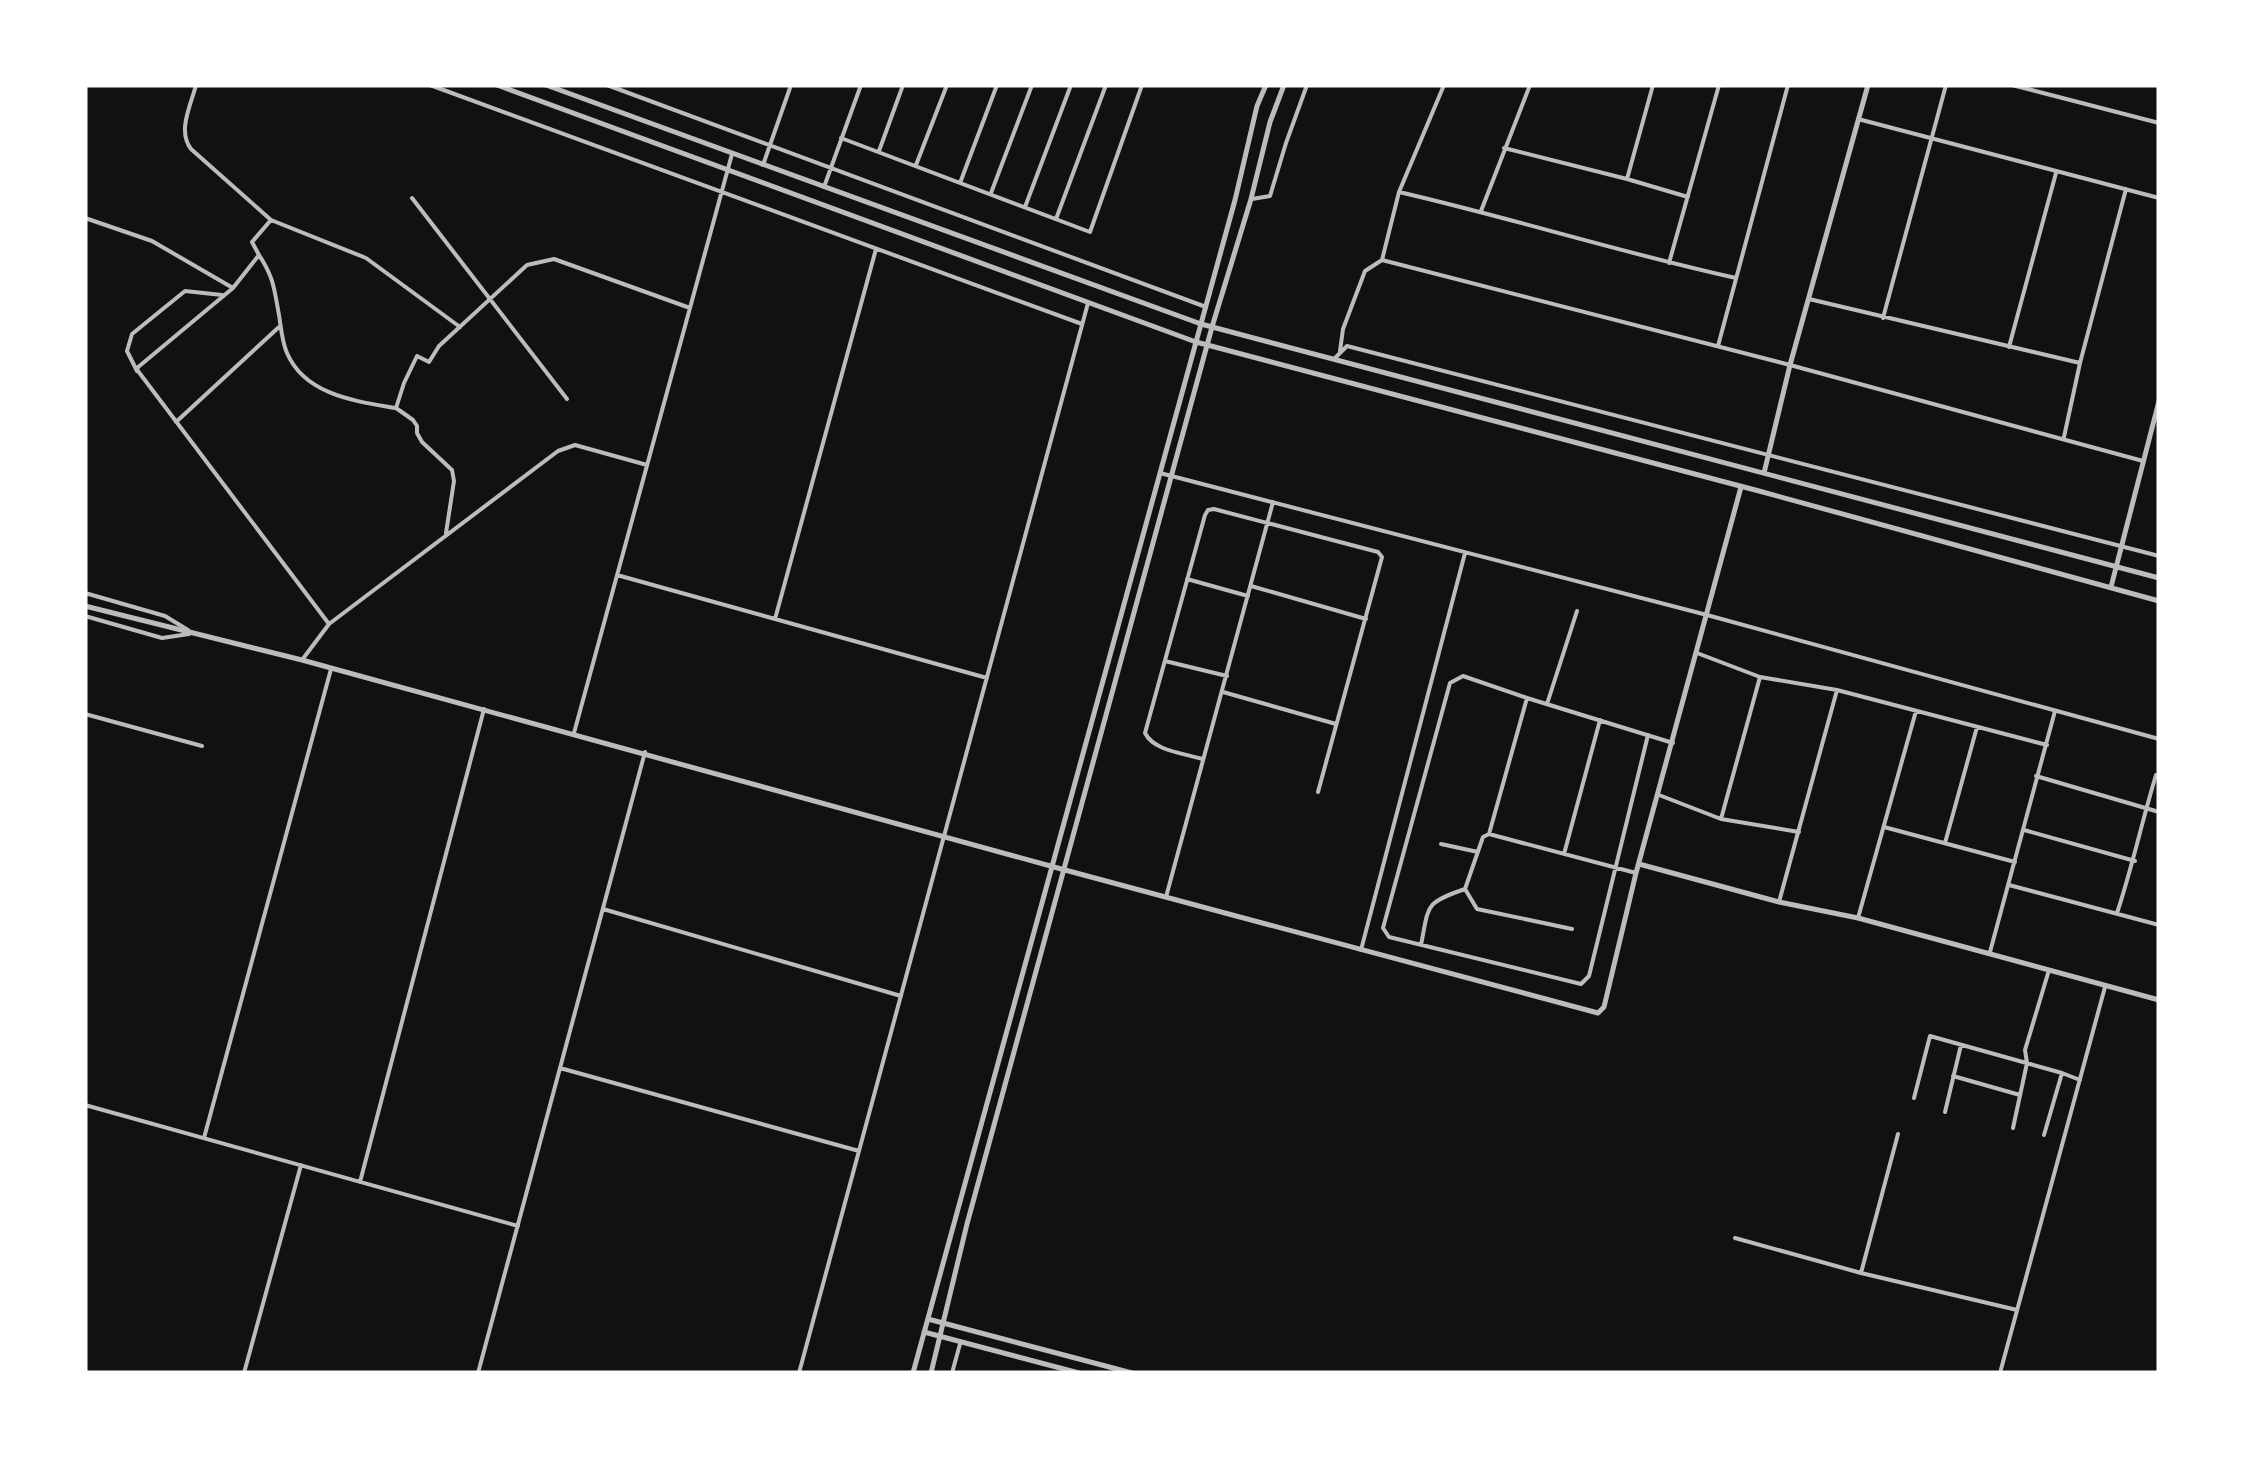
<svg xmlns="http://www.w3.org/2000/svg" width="2244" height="1458" viewBox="0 0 2244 1458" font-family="Poppins,sans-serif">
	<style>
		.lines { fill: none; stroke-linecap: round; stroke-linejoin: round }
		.minor { stroke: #bcbcbc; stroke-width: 4 }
		.tertiary { stroke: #bcbcbc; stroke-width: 5 }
	</style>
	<rect width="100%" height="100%" fill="#111"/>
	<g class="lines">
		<path class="minor" d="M196 85C191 105 177 131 191 149L271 220 252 242 259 255 233 288 137 368 138 371 329 624 558 451 575 445 647 465
			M430 85 1082 324
			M607 85 1206 307
			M2012 85 2159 123
			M1858 119 2159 198
			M841 138 1090 232 1142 85
			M1504 148 1627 179 1688 197
			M879 151 903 85
			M763 165 791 85
			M916 165 947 85
			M1627 179 1653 85
			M960 183 997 85
			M824 187 861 85
			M1399 192C1512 218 1622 253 1736 278
			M991 193 1032 85
			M412 198 567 399
			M1252 199 1270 196 1286 143 1307 85
			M1025 207 1071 85
			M1481 211 1530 85
			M85 218 152 241 233 288
			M1056 219 1106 85
			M271 220 366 258 460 327
			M259 255C274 278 274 288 279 315 281 327 282 342 287 353 305 395 355 401 395 408
			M1382 260 1790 365 2143 461
			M1669 263 1719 85
			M1809 299 2080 363
			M1883 318 1946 85
			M1718 346 1788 85
			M2009 347 2056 173
			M1340 351 1343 329 1365 271 1382 260 1399 192 1444 85
			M1334 359 1347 346 2159 556
			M137 371 127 351 132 334 185 291 222 295
			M176 422 279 327
			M2064 437 2080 363 2126 189
			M1160 473 1707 615 2159 739
			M446 533 454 481 452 470 422 442 417 433V426L413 420 396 408 404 383 417 356 429 362 439 346 527 265 554 259 690 308
			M617 575 987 678
			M1187 579 1248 596
			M1251 586 1366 619
			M85 593 165 616 188 630
			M85 616 162 638 189 634
			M775 619 876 249
			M1697 653 1760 677 1837 690 2047 745
			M302 660 329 624
			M1165 661 1227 676
			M1223 692 1336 724
			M1527 698 1463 676 1450 683 1383 928 1389 937 1581 984 1589 976 1648 735
			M1547 704 1577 611
			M85 714 202 746
			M574 733 732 154
			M1202 759C1183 753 1154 751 1145 733L1205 515 1208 510 1214 509 1378 552 1382 557 1318 792
			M2036 776 2159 812
			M1659 795 1721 819 1799 832
			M1721 819 1760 677
			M1884 827 2015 862
			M2024 830 2135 861
			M1489 834 1483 837 1465 889 1477 909 1572 929
			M1945 843 1977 727
			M1441 844 1478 852
			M1564 854 1600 720
			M1636 873 1489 834 1527 698 1673 743
			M2009 885 2159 925
			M1166 897C1201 765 1238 634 1273 502
			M1779 902 1837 690
			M603 909 901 996
			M2117 913C2132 868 2142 821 2156 775
			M1858 918 1916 711
			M1421 945C1429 905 1424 903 1465 889
			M1361 950 1465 553
			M1990 952 2055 711
			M560 1068 859 1151
			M1953 1076 2020 1095
			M1914 1098 1930 1036 2062 1073
			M85 1105 518 1226
			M1945 1112 1961 1045
			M2013 1128 2027 1063 2025 1050 2049 970
			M1898 1134 1861 1273 2017 1310
			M2044 1135 2062 1073 2080 1080
			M204 1138 331 669
			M360 1182 484 709
			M1735 1238 1861 1273
			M244 1373 301 1165
			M478 1373 645 752
			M799 1373 1088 303
			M952 1373 960 1344
			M2000 1373 2105 987"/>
		<path class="tertiary" d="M497 85 1196 342 1759 491 2159 601
			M546 85 1201 324 2159 578
			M1764 473 1790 365 1868 85
			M2111 587 2159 401
			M85 606 302 660 1065 870 1598 1013 1604 1007 1636 873 1741 487
			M1639 864 1779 902 1858 918 2159 1000
			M928 1319 1132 1373
			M924 1332 1079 1373
			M913 1373 1235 200 1257 106 1266 85
			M931 1373 967 1224 1212 327 1251 199 1270 122 1284 85"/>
	</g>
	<rect width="2244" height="1458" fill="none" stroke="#ffffff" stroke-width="175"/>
</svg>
